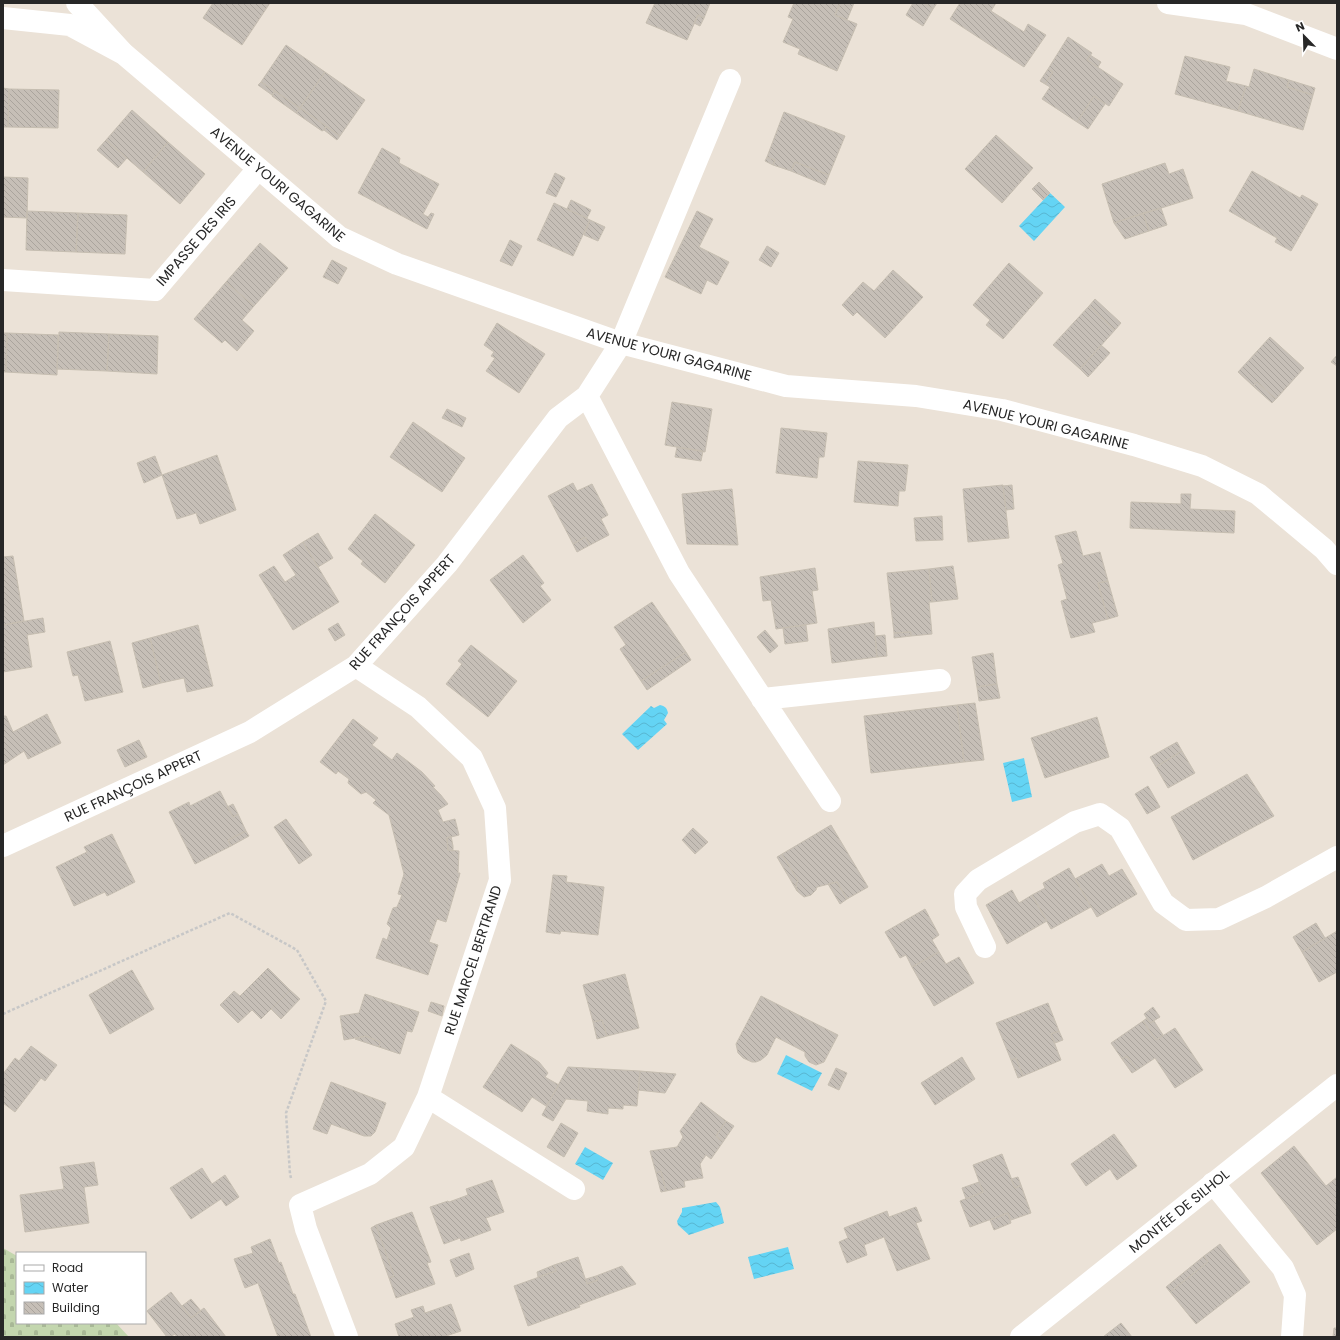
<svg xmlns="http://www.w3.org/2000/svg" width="1340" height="1340" viewBox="0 0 1340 1340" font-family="Poppins,sans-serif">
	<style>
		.cemetery { fill: url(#cemetery-stones) }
		.water { fill: url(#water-waves) }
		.building { fill: url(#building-back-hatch); stroke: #c6beb1 }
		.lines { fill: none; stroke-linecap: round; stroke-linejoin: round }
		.path { stroke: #c7c7c7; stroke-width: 2.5; stroke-dasharray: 3 2; stroke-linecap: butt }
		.street { stroke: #fff; stroke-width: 22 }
		.secondary { stroke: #fff; stroke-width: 22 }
		.labels { text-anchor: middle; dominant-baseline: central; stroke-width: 3; stroke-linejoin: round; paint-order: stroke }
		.street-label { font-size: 14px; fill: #272727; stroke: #fff }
	</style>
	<defs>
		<pattern id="cemetery-stones" width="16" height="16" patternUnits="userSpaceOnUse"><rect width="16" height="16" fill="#c3d6ae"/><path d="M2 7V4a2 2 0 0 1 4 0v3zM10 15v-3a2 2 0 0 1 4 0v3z" fill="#a8b896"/></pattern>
		<pattern id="water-waves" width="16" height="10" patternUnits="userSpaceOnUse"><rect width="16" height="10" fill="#64d4f4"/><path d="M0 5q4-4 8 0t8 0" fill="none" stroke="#57b6d1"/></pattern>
		<pattern id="building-back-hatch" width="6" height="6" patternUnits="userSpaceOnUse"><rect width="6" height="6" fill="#c6bfb7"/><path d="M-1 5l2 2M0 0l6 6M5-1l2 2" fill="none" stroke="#aaa49d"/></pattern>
	</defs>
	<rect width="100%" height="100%" fill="#ebe2d7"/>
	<path class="cemetery" d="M3 1248 17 1256V1323H116L129 1337H3Z"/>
	<path class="water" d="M1050 193 1065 207 1034 241 1019 226Z
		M660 705C665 706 667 708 668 713L664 720 667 724 638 750 622 734 651 706 654 708Z
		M1024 758 1032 797 1012 802 1003 763Z
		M786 1055 822 1073 812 1091 777 1074Z
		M585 1147 613 1163 603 1180 575 1164Z
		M716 1202 720 1207 724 1223 689 1235 678 1225 677 1221 682 1212V1208Z
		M788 1247 794 1269 754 1279 748 1257Z"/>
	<path class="building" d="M213 3H270L242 45 203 18Z
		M655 3H710L704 18 698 15 687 40 646 23Z
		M794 3H840L835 15 857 24 837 71 798 54 800 49 783 42 793 19 788 17Z
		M840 3H854L847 20 835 15Z
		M913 3H924L933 9 923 26 906 15Z
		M924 3H937L933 9Z
		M960 3H996L991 11 1024 32 1028 24 1046 35 1024 67 950 19Z
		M698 15 704 18 700 26 694 23Z
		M1068 37 1092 53 1087 60 1123 84 1109 106 1094 96 1077 122 1042 99 1050 87 1045 84 1053 72 1048 69Z
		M286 45 325 72 300 108 261 82Z
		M1090 55 1101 62 1098 67 1087 60Z
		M1185 56 1230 67 1226 81 1246 86 1238 111 1175 94Z
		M1048 69 1053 72 1045 84 1040 81Z
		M1254 69 1289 80 1287 87 1313 95 1303 130 1238 111 1246 86 1249 87Z
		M325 72 365 100 340 136 300 108Z
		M1289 80 1315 88 1313 95 1287 87Z
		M261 82 275 91 272 95 258 85Z
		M3 88 9 89 8 127H3Z
		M9 89 59 90 58 128 8 127Z
		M275 91 300 108 296 113 272 96Z
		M1094 96 1105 104 1088 129 1077 122Z
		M300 108 326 126 324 130 322 131 296 113Z
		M132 110 168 142 143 172 106 140Z
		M784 112 845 136 829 175 795 162 791 171 773 165 775 160 767 157Z
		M326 126 340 136 337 140 324 130Z
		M996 135 1033 168 1002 203 965 169Z
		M106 140 127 158 118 168 97 150Z
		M168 142 205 174 180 204 143 172Z
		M382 148 400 158 399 163 439 184 423 214 428 217 431 213 434 214 427 229 358 193Z
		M767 157 775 160 773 165 765 161Z
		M795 162 829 175 825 185 791 171Z
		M1165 163 1169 174 1183 169 1193 198 1114 223 1102 184Z
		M1252 171 1300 198 1302 195 1318 204 1291 251 1275 242 1277 238 1229 211Z
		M555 173 565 178 556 197 546 193Z
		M3 177 28 178 27 218 3 217Z
		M1039 182 1050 193 1043 200 1032 189Z
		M571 200 591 210 587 218 567 209Z
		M554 203 590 220 573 256 537 240Z
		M1161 208 1167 225 1149 231 1143 213Z
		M27 211 78 213 76 252 26 250Z
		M697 211 713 219 699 247 729 262 717 285 707 280 701 294 665 277Z
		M78 213 127 215 125 254 76 252Z
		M1143 213 1149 231 1125 239 1114 223Z
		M590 220 605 227 598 241 584 235Z
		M510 240 522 246 512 266 500 261Z
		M260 243 288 268 254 306 226 282Z
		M767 246 779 253 771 267 759 260Z
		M332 260 347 268 338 284 323 277Z
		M1009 263 1043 293 1003 339 986 325 990 320 973 305Z
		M893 270 923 297 885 338 857 312 853 316 842 305 863 282 874 291Z
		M226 282 254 306 242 320 254 331 237 351 225 340 222 343 194 319Z
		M1095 299 1121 323 1115 330 1089 306Z
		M1089 306 1115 330 1080 369 1053 345Z
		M497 323 545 354 519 393 486 371 495 358 491 356 494 352 484 345Z
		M59 332 109 334 107 371 57 369Z
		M3 333H7L6 372H3Z
		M7 333 58 335 57 375 6 372Z
		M109 334 158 336 157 374 107 371Z
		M1270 337 1304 368 1276 399 1257 382 1253 386 1238 372Z
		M1101 345 1110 353 1088 377 1080 369Z
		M1337 355V366L1331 362Z
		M1257 382 1276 399 1272 403 1253 386Z
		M672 402 712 409 705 452 665 445Z
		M447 409 466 418 462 427 442 418Z
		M413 422 465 458 442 492 390 457Z
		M781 428 827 433 824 457H819L817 478 776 473Z
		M677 447 703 451 701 461 675 457Z
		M217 455 236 510 200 524 196 513 177 519 162 475Z
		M155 456 162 475 144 483 137 463Z
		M858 461 908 465 905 491H899L898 506 854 502Z
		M573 483 577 491 592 484 608 515 601 519 609 535 590 545 585 537 573 544 548 496Z
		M1003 485 1009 538 968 542 963 489Z
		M1012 485 1014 509 1006 510 1003 486Z
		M732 489 738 545 687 544 682 494Z
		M1181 494H1191L1190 509 1235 511 1234 533 1130 528 1131 502 1181 504Z
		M375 514 415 545 385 583 361 564 363 561 348 549Z
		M942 516 943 540 916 541 914 518Z
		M1076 531 1083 556 1100 552 1108 581 1098 583 1108 619 1092 623 1095 632 1071 638 1061 601 1067 599 1058 565 1063 563 1055 536Z
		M318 533 333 558 318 567 303 542Z
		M585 537 590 545 577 552 573 544Z
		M303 542 339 602 293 630 259 575 274 566 285 582 296 575 283 555Z
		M523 555 544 583 540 586 551 600 523 623 490 580Z
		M13 556 24 621 3 625V557Z
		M953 566 958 599 932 602 929 569Z
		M815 568 818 590 812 591 817 623 776 629 771 600 763 601 760 577Z
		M929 569 932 602H929L932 634 911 636V632L894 633 887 573Z
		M1108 581 1118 616 1108 619 1098 583Z
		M652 602 686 652 641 681 620 649 626 645 614 627Z
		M43 618 45 632 27 635 32 667 3 672V625Z
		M874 622 877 657 832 663 828 629Z
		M338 623 345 635 335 641 328 629Z
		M198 625 213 686 187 692 184 678 161 683 150 638Z
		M806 625 808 641 785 644 783 628Z
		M765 630 778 646 770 653 757 637Z
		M911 632V636L894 638V633Z
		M885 635 887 656 877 657 875 636Z
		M150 638 161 683 143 688 132 643Z
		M110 641 123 692 85 701 78 675 73 676 67 652Z
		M471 645 517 681 488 717 446 684 462 664 458 661Z
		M686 652 691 660 647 690 641 681Z
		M993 653 997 684 977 687 972 657Z
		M997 684 1000 698 979 701 977 687Z
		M975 703 984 760 964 762 957 705Z
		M957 705 964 762 871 773 864 716Z
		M47 714 61 743 28 759 24 751 3 765V716H6L13 732Z
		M1097 717 1109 757 1045 778 1031 738Z
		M353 719 378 738 372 745 392 760 397 753 422 772 435 786 433 787 440 794 448 804 438 810 443 822 455 819 459 835 447 838 448 850 459 851 458 873H460L459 877 446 922 437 919 429 942 438 945 428 975 376 958 383 938 387 940 391 928 387 924 393 908 397 907 402 895 398 894 404 874 389 815 373 803 376 800 366 792 361 794 348 783 349 779 338 771 336 774 320 762Z
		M139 740 147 757 125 767 117 750Z
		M1177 742 1182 751 1156 767 1150 757Z
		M1182 751 1195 773 1168 788 1156 767Z
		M1247 774 1274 816 1193 860 1171 817Z
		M1148 786 1160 807 1147 814 1135 794Z
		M220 791 233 817 238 814 246 831 228 840 231 846 195 864 169 812 189 802 190 806Z
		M233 804 238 814 233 817 227 807Z
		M286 819 312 855 299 864 274 827Z
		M831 825 868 887 847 899 837 882 817 887 816 890 811 895 804 897 797 891 796 884 798 881 782 854Z
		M693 828 708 842 695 854 682 840Z
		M246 831 249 836 231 846 228 840Z
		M112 834 135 882 107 896 105 892 74 906 56 867 87 852 84 847Z
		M451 836 453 846V851L448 850 447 838Z
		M782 854 798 881 796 884 797 891 777 857Z
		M1102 864 1109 876 1122 869 1137 894 1097 917 1075 879Z
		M1069 868 1091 907 1051 929 1032 895 1045 888 1043 883Z
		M553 875 567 876 566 882 604 887 598 935 561 931 560 934 546 932Z
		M837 882 847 899 840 904 828 884Z
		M1012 890 1019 903 1032 895 1047 921 1007 944 986 905Z
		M925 909 939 935 932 940 939 952 912 967 906 955 900 958 885 932Z
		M1316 923 1325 938 1302 952 1293 937Z
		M1337 931V972L1319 982 1302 952Z
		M939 952 946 964 959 957 974 983 934 1006 912 967Z
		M268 968 290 990 261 1019 252 1010 238 1023 220 1005 234 991 240 996Z
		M132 970 154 1009 110 1034 89 995Z
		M625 974 639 1028 607 1036 602 1020 593 1022 583 985Z
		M290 990 300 999 281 1019 271 1009Z
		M365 994 419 1012 412 1032 407 1031 400 1054 379 1047 380 1042 366 1036 344 1040 340 1016 359 1013Z
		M761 996 838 1035 824 1062 816 1065 809 1062 805 1056V1052L776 1037 767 1055 761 1060 756 1062H752L743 1058 738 1053 736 1044Z
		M431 1002 444 1006 442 1016 428 1011Z
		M1048 1003 1059 1031 1051 1034 1061 1060 1023 1076 1016 1058 1011 1060 996 1023Z
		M1153 1007 1160 1017 1150 1023 1144 1014Z
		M1147 1018 1150 1023 1154 1021 1163 1035 1156 1040 1143 1021Z
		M602 1020 607 1036 597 1039 593 1022Z
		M1143 1021 1156 1040 1175 1028 1203 1070 1175 1088 1155 1058 1137 1070 1127 1056 1122 1059 1111 1043Z
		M1059 1031 1063 1040 1055 1043 1051 1034Z
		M366 1036 380 1042 379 1047 355 1039Z
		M511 1044 539 1062 548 1073 545 1077 559 1085 546 1106 532 1097 522 1112 483 1087Z
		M31 1046 57 1065 45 1081 41 1078 15 1112 3 1103V1074L15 1058 19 1061Z
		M1127 1056 1137 1070 1132 1073 1122 1059Z
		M962 1057 975 1079 935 1105 921 1083Z
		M1016 1058 1023 1076 1018 1078 1011 1060Z
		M568 1067 640 1071 637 1106 623 1105V1109L608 1108V1114L587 1111 588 1101 566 1099 553 1121 542 1115Z
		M836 1068 847 1073 839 1090 828 1085Z
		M640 1071 676 1074 665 1093 638 1090Z
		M331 1082 386 1103 375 1132 371 1136H364L331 1124 327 1134 313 1129Z
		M701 1102 726 1121 716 1136 723 1142 711 1159 706 1155 700 1164 703 1178 684 1181 685 1187 666 1191 661 1171 656 1173 650 1151 677 1147 683 1137 680 1131Z
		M726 1121 734 1126 723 1142 716 1136Z
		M561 1123 578 1133 564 1157 547 1147Z
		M1114 1134 1137 1166 1117 1180 1110 1169 1086 1186 1071 1164Z
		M1294 1146 1326 1186 1337 1177V1198L1335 1200 1337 1202V1229L1317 1245 1261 1173Z
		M1002 1154 1015 1188 1021 1185 1031 1213 1011 1220 1008 1213 970 1227 960 1201 983 1192 973 1165Z
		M94 1162 98 1185 84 1187 89 1223 25 1232 20 1195 64 1189 60 1167Z
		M202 1168 212 1184 225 1175 239 1197 226 1206 221 1199 191 1219 170 1188Z
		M661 1171 666 1191 661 1192 656 1173Z
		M1018 1177 1021 1185 1015 1188 1011 1179Z
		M492 1180 504 1212 486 1218 491 1230 461 1241 460 1238 444 1244 430 1207 448 1201 449 1202 468 1195 466 1189Z
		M979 1182 983 1192 966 1199 962 1188Z
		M916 1207 922 1221 916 1223 930 1259 897 1271 884 1237 864 1245 867 1255 847 1263 839 1242 848 1238 844 1228 887 1211 889 1217Z
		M412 1212 431 1262 427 1263 435 1284 396 1298 389 1278 394 1276 376 1225Z
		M1008 1213 1011 1223 994 1230 990 1220Z
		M376 1225 394 1276 389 1278 371 1228Z
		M270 1239 279 1263 281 1262 293 1294H295L311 1337H278L258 1283 245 1288 234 1259 253 1253 251 1247Z
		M1220 1244 1250 1282 1196 1324 1170 1292 1208 1262 1204 1256Z
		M469 1253 474 1269 456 1277 450 1260Z
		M1204 1256 1208 1262 1170 1292 1166 1287Z
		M578 1257 587 1284 598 1280 596 1276 622 1266 636 1284 579 1305 580 1307 528 1326 514 1286 556 1271 554 1265Z
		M554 1265 556 1271 538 1277 537 1272Z
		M596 1276 598 1280 587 1284 586 1279Z
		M171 1292 191 1318 204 1308 226 1337H177L175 1334 170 1337H167L147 1311Z
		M191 1299 201 1311 191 1318 182 1306Z
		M451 1304 461 1331 443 1337H399L395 1324 414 1317 411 1310 423 1306 425 1313Z
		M1121 1323 1132 1337H1103Z
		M1334 1328H1337V1337H1333Z"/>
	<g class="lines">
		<path class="path" d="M3 1014 230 913 297 950 326 1001 286 1113 290 1174 291 1178"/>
		<path class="street" d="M77 3 122 52
			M1168 3 1246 14 1337 49
			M3 280 155 290 258 169
			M587 396 679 573 830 801
			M762 699 940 680
			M3 846 250 732 356 666 447 564 558 418 587 396 621 343 730 80
			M985 947 966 907 965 894 978 880 1075 822 1100 814 1120 828 1163 903 1186 920 1219 919 1266 897 1337 857
			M428 1097 574 1189
			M1213 1183 1283 1268 1295 1295 1292 1337
			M347 1337 306 1229 300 1205 370 1174 404 1147 428 1097 500 880 495 808 472 758 418 707 356 666"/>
		<path class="secondary" d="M3 18 70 25 124 54 339 237 397 264 621 343 786 386 916 396 1002 410 1134 445 1202 466 1258 494 1324 549 1337 564
			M1021 1337 1337 1085"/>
	</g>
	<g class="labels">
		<g class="street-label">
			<text transform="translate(278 184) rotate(40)">AVENUE YOURI GAGARINE</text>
			<text transform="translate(196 241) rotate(-49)">IMPASSE DES IRIS</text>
			<text transform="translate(669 354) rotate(15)">AVENUE YOURI GAGARINE</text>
			<text transform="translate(1046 424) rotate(14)">AVENUE YOURI GAGARINE</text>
			<text transform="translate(402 612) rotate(-48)">RUE FRANÇOIS APPERT</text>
			<text transform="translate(133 786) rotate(-25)">RUE FRANÇOIS APPERT</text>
			<text transform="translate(473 960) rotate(-72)">RUE MARCEL BERTRAND</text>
			<text transform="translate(1179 1211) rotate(-39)">MONTÉE DE SILHOL</text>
		</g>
	</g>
	<rect width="1340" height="1340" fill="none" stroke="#272727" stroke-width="8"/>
	<rect x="16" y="1252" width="130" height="72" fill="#ffffff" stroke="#a9a9a9"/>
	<rect x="24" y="1265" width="20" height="6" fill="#ffffff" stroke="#a9a9a9"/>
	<text x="52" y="1272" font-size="12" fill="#272727">Road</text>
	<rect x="24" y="1282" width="20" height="12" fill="url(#water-waves)" stroke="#a9a9a9"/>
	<text x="52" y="1292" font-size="12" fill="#272727">Water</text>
	<rect x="24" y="1302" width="20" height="12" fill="url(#building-back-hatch)" stroke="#a9a9a9"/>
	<text x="52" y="1312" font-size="12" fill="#272727">Building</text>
	<g transform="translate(1304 36) rotate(337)" stroke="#ffffff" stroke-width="3" paint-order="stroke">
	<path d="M0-3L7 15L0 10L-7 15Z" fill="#272727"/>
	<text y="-6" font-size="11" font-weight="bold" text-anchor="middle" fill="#272727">N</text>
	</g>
</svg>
